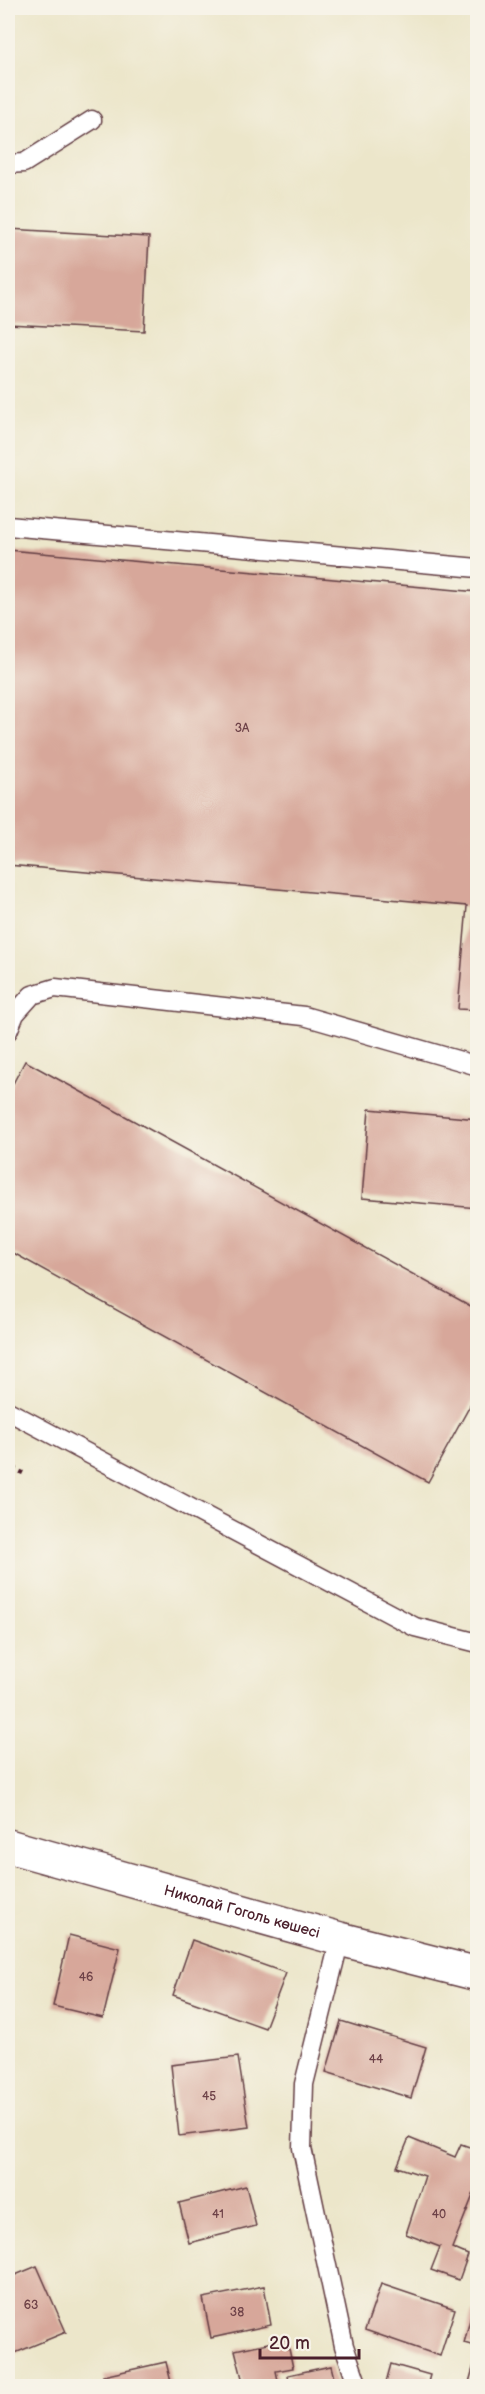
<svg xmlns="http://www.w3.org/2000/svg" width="485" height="2394" viewBox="0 0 485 2394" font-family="'Balsamiq Sans',sans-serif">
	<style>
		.building { fill: #d7a79a }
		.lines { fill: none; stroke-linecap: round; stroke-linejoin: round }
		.service-casing { stroke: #623d43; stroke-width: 21 }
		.minor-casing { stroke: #623d43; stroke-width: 36 }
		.service { stroke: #fff; stroke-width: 18 }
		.minor { stroke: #fff; stroke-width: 33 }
		.rail { stroke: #4a1f2b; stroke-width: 4.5; stroke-dasharray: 9 4.5; stroke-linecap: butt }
		.labels { text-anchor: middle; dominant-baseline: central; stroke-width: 4.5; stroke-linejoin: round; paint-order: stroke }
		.number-label { font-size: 12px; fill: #6d4147 }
		.street-label { font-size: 15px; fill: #4a1f2b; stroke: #f7f3e8 }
	</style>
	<rect width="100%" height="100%" fill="#f7f3e8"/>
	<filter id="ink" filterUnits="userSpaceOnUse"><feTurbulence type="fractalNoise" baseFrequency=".0167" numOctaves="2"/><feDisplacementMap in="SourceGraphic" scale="12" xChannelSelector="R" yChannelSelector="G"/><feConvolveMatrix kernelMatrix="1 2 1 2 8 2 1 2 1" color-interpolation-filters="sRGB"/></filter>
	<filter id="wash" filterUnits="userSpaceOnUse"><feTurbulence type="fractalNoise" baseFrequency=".008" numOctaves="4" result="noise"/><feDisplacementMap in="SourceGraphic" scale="24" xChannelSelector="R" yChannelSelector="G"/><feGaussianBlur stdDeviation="1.35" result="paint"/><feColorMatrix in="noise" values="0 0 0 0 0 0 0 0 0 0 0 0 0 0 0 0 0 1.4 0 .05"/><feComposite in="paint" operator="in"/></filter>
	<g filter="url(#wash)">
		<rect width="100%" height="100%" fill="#ece6ca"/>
		<g id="blocks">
			<path class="building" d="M8 229 149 237 144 331 8 324Z
				M8 550 478 592V1010L458 1009 467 906 8 865Z
				M25 1061 478 1310V1391L428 1482 8 1250V1093Z
				M369 1109 478 1119V1208L362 1198Z
				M69 1935 120 1948 103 2018 53 2006Z
				M192 1940 286 1973 265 2028 173 1995Z
				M341 2021 426 2047 411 2098 326 2072Z
				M238 2057 249 2127 179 2136 171 2065Z
				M409 2138 455 2157 461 2144 478 2150V2194L474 2193 452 2248 468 2255 459 2280 431 2270 440 2247 406 2234 425 2176 397 2167Z
				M246 2186 256 2226 189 2243 179 2203Z
				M37 2266 66 2332 8 2356V2278Z
				M381 2284 455 2309 440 2356 365 2330Z
				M264 2286 271 2325 211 2338 203 2298Z
				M472 2312 478 2314V2347L464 2343Z
				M287 2339 293 2368 276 2371 279 2385 244 2386 235 2350Z
				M477 2354 478 2386H468Z
				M166 2362 172 2386H106L103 2376Z
				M391 2364 430 2375 427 2386H385Z
				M331 2366 336 2386H290L288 2375Z"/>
		</g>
	</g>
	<g filter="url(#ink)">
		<use href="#blocks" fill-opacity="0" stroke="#623d43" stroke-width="1.5"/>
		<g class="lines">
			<defs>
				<path id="service" d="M8 164 24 163 92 120
					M8 526 478 568
					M8 1031 15 1014 32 995 55 988 304 1016 478 1066
					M8 1411 415 1627 478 1643
					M340 1939 304 2084 302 2148 344 2346 358 2386"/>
				<g id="minor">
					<path id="s1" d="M8 1846 340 1939 478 1974"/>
				</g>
			</defs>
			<use href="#service" class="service-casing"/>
			<use href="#minor" class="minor-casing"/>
			<use href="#service" class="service"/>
			<use href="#minor" class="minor"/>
			<path class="rail" d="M8 1466 23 1473"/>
		</g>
	</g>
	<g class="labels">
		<g class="number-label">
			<text x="242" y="728">3А</text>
			<text x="86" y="1977">46</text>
			<text x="376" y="2059">44</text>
			<text x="209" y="2096">45</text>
			<text x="218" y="2214">41</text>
			<text x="439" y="2214">40</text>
			<text x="31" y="2305">63</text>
			<text x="237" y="2312">38</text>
		</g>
		<g class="street-label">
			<text stroke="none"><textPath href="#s1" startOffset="243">Николай Гоголь көшесі</textPath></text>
		</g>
	</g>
	<rect width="485" height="2394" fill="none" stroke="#f7f3e8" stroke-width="30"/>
	<path d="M260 2349v9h99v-9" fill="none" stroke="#4a1f2b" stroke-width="3"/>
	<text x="269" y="2349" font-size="18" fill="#4a1f2b" stroke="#f7f3e8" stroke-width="4.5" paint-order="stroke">20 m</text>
</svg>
